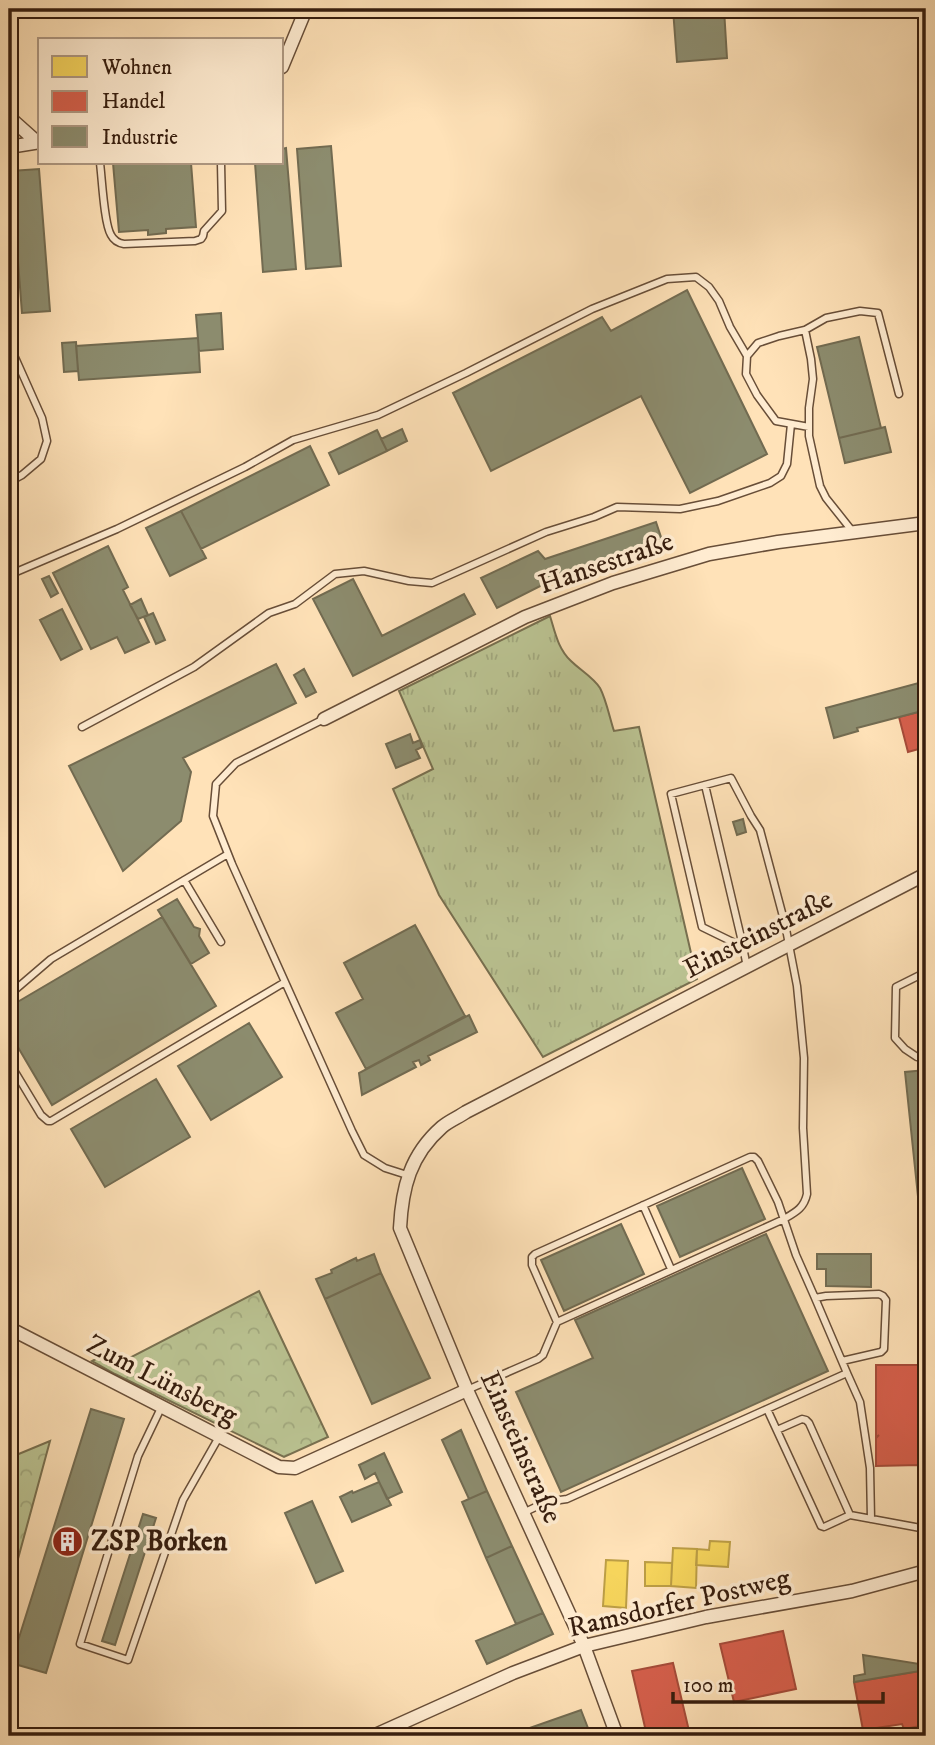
<svg xmlns="http://www.w3.org/2000/svg" width="935" height="1745" viewBox="0 0 935 1745" font-family="'IM FELL DW Pica',serif">
	<style>
		.grass { fill: url(#grass-tufts); stroke: #787050; stroke-width: 2 }
		.forest { fill: url(#forest-crowns); stroke: #787050; stroke-width: 2 }
		.homes { fill: #f6d55c; stroke: #bc9e45; stroke-width: 2 }
		.shops { fill: #d6604d; stroke: #a64c3a; stroke-width: 2 }
		.industry { fill: #8c8c6e; stroke: #726b51; stroke-width: 2 }
		.lines { fill: none; stroke-linecap: round; stroke-linejoin: round }
		.service-casing { stroke: #684e38; stroke-width: 9 }
		.minor-casing { stroke: #684e38; stroke-width: 15 }
		.service { stroke: #ffecd1; stroke-width: 6 }
		.minor { stroke: #ffecd1; stroke-width: 12 }
		.labels { text-anchor: middle; dominant-baseline: central; stroke-width: 7; stroke-linejoin: round; paint-order: stroke }
		.street-label { font-size: 28px; fill: #361d0e; stroke: #ffecd1 }
		.poi-label { font-size: 28px; font-weight: bold; fill: #361d0e; stroke: #ffecd1; text-anchor: start }
	</style>
	<defs>
		<pattern id="grass-tufts" width="24" height="20" patternUnits="userSpaceOnUse" patternTransform="scale(1.75)"><rect width="24" height="20" fill="#bbc493"/><path d="M3 7l-1-3M5 7V3M7 7l1-3M15 17l-1-3M17 17v-4M19 17l1-3" fill="none" stroke="#a1a87e"/></pattern>
		<pattern id="forest-crowns" width="20" height="18" patternUnits="userSpaceOnUse" patternTransform="scale(1.75)"><rect width="20" height="18" fill="#bbc493"/><path d="M2 6a3 3 0 1 1 6 0M12 15a3 3 0 1 1 6 0" fill="none" stroke="#a1a87e"/></pattern>
	</defs>
	<rect width="100%" height="100%" fill="#ffe2b8"/>
	<filter id="stains"><feTurbulence type="fractalNoise" baseFrequency=".00286" numOctaves="4"/><feColorMatrix values="0 0 0 0 .2 0 0 0 0 .09 0 0 0 0 .02 0 0 0 .5 -.17"/></filter>
	<radialGradient id="worn" r=".72"><stop offset=".6" stop-color="#630" stop-opacity="0"/><stop offset="1" stop-color="#630" stop-opacity=".3"/></radialGradient>
	<path class="grass" d="M550 616C555 632 558 649 571 661 580 670 593 677 600 688 606 699 610 719 614 731L639 727 697 979 543 1057 439 895 393 789 433 769 399 691Z"/>
	<path class="forest" d="M259 1291 328 1437 284 1457 115 1374 92 1361 113 1350 120 1363Z
		M50 1441 9 1592V1458Z"/>
	<path class="homes" d="M710 1541 730 1542 728 1567 696 1565 697 1549 709 1550Z
		M673 1548 697 1549 696 1588 671 1586Z
		M606 1560 628 1561 626 1608 603 1606Z
		M645 1562 672 1563 671 1586H645Z"/>
	<path class="shops" d="M926 710V747L908 752 899 717Z
		M876 1365H926V1470H919V1465L876 1466V1438L879 1435 876 1437Z
		M783 1631 796 1689 734 1702 720 1644Z
		M673 1663 690 1735 647 1736 632 1671Z
		M926 1670V1725L904 1729 902 1724 863 1730 854 1682Z"/>
	<path class="industry" d="M673 9H724L727 58 677 62Z
		M331 146 341 266 306 269 297 149Z
		M286 148 296 269 263 272 255 163H282V149Z
		M113 163H191L196 227 166 229V233L148 235V230L119 232Z
		M39 169 50 311 22 313 11 171Z
		M687 290 767 454 690 493 641 396 491 471 453 393 602 317 611 331Z
		M221 313 223 349 199 351 196 315Z
		M859 337 881 428 839 438 817 347Z
		M198 338 200 372 79 380 76 346Z
		M76 342 78 371 64 372 62 343Z
		M885 427 891 452 845 463 839 438Z
		M402 429 407 441 387 451 381 439Z
		M377 430 387 451 339 474 329 453Z
		M310 446 329 485 201 549 181 511Z
		M181 511 206 558 170 576 146 528Z
		M656 522 663 543 554 579 497 608 481 578 538 551 545 559Z
		M108 546 128 587 123 590 149 642 125 653 117 637 91 649 53 573Z
		M49 576 58 593 51 597 42 579Z
		M353 579 382 636 464 594 475 614 353 676 313 599Z
		M141 599 148 615 138 619 130 605Z
		M62 609 82 649 61 660 40 620Z
		M153 613 165 640 156 644 144 617Z
		M276 664 296 703 183 758 191 772 181 821 123 871 69 766Z
		M304 669 316 692 306 697 294 675Z
		M926 681V710L857 728 858 731 834 738 826 708Z
		M410 734 413 743 420 740 422 747 416 750 420 758 396 768 386 744Z
		M743 819 746 832 737 835 733 822Z
		M177 899 194 927 200 929 199 936 209 953 191 964 158 910Z
		M162 917 216 1006 52 1105 9 1032V1007Z
		M415 925 465 1016 366 1069 336 1013 363 999 344 963Z
		M926 988V1041H925L920 989Z
		M469 1015 477 1032 428 1056 430 1060 421 1065 419 1060 413 1062 416 1067 362 1095 359 1073Z
		M249 1023 282 1077 211 1120 178 1066Z
		M926 1070V1225H921L905 1072Z
		M156 1079 190 1137 105 1187 71 1129Z
		M742 1168 765 1219 680 1257 657 1206Z
		M621 1224 644 1274 564 1311 541 1260Z
		M766 1234 828 1371 561 1492 516 1392 593 1358 575 1320Z
		M374 1254 381 1273 325 1299 316 1279 332 1273 331 1270 356 1258 357 1261Z
		M817 1254H871V1287L826 1286V1269H817Z
		M381 1273 430 1378 372 1404 325 1299Z
		M91 1409 124 1419 46 1673 11 1663Z
		M461 1430 487 1491 469 1499 442 1440Z
		M384 1453 402 1492 387 1499 375 1473 365 1479 359 1465Z
		M379 1482 391 1505 352 1522 340 1497 352 1491 353 1493Z
		M487 1491 512 1546 486 1558 462 1502Z
		M312 1501 343 1571 316 1583 285 1513Z
		M143 1514 156 1518 115 1645 102 1641Z
		M512 1546 543 1613 516 1624 486 1558Z
		M543 1613 553 1634 487 1664 476 1641Z
		M863 1655 926 1665V1670L854 1682V1676L865 1674Z
		M581 1710 591 1736H507Z"/>
	<g class="lines">
		<defs>
			<path id="service" d="M100 163C102 178 104 224 111 235 114 241 118 243 124 244L195 241 201 239 203 236 204 231 222 211 221 163
				M805 330 779 336 758 343 747 356 746 374 757 395 776 421 809 427
				M9 344 42 418 47 441 41 459 22 475 9 482
				M853 532 826 498 820 486 809 436V408L813 379 811 359 805 330 826 318 860 311 878 313 899 394
				M9 575 117 529 245 467 293 440 378 415 466 373 592 309 667 279 696 277 709 287 719 301 730 327 747 356
				M324 719 236 763 216 784 213 816 232 864 352 1131 364 1155 385 1168 407 1175
				M82 727 194 667 269 613 295 604 335 574 364 571 409 581 432 583 546 532 594 517 617 507 680 509 718 501 770 483 781 476 787 464 791 424
				M705 785 743 946
				M184 880 221 942
				M747 967 743 947 702 927 671 794 731 778 751 816 760 830 785 924 797 986 804 1058 803 1128 807 1194C804 1208 796 1212 784 1219L557 1322 532 1265V1257L535 1254 750 1157H754L758 1161 778 1202 796 1255 815 1298
				M926 972 896 987 895 1038 905 1049 917 1057 926 1056
				M9 995 51 959 228 854
				M9 1062 41 1115 48 1121H51L285 982
				M643 1205 671 1269
				M842 1361 881 1352 884 1349 886 1300 883 1296 879 1294 826 1296 815 1298 847 1373
				M467 1390 538 1359 543 1355 557 1322
				M161 1408 138 1456 80 1644 128 1660 183 1500 219 1437
				M767 1409 847 1373 860 1402 870 1468 871 1519
				M777 1430 802 1419 806 1420 809 1423 850 1515
				M523 1513 546 1502 567 1499 767 1409 821 1526 824 1527 850 1515 926 1529"/>
			<path id="minor" d="M282 67 306 9
				M9 117 37 142
				M9 147 40 142
				M324 719 525 617 613 583 709 554 778 542 926 523
				M9 1328 279 1467 295 1468 467 1390
				M373 1736 513 1673 584 1646 706 1617 852 1591 926 1571
				M617 1736 584 1646 467 1390 400 1228C402 1188 410 1155 442 1127 449 1121 459 1117 466 1112L926 874"/>
		</defs>
		<use href="#service" class="service-casing"/>
		<use href="#minor" class="minor-casing"/>
		<use href="#service" class="service"/>
		<use href="#minor" class="minor"/>
	</g>
	<defs>
		<symbol id="building-disc" viewBox="-11 -11 22 22"><circle r="9.5" fill="#8f2418" stroke="#ffecd1"/><path d="M-4-6H4V6H1V3H-1V6H-4ZM-2.5-4.3h1.7v1.8h-1.7ZM.8-4.3h1.7v1.8H.8ZM-2.5-1h1.7V.8h-1.7ZM.8-1h1.7V.8H.8Z" fill="#fff"/></symbol>
	</defs>
	<g fill-rule="evenodd">
		<use href="#building-disc" x="50" y="1524" width="35" height="35"/>
	</g>
	<g class="labels">
		<g class="street-label">
			<text transform="translate(606 563) rotate(-19)">Hansestraße</text>
			<text transform="translate(758 934) rotate(-27)">Einsteinstraße</text>
			<text transform="translate(162 1380) rotate(27)">Zum Lünsberg</text>
			<text transform="translate(521 1447) rotate(66)">Einsteinstraße</text>
			<text transform="translate(679 1603) rotate(-13)">Ramsdorfer Postweg</text>
		</g>
		<g class="poi-label">
			<text x="91" y="1541">ZSP Borken</text>
		</g>
	</g>
	<rect width="935" height="1745" fill="none" stroke="#ffe2b8" stroke-width="35"/>
	<rect x="10" y="10" width="914" height="1724" fill="none" stroke="#361d0e" stroke-width="3.5"/>
	<rect x="18" y="18" width="900" height="1710" fill="none" stroke="#361d0e" stroke-width="2"/>
	<rect x="38" y="38" width="245" height="126" fill="#ffecd1" stroke="#af9983" stroke-width="2"/>
	<rect x="52" y="56" width="35" height="21" fill="#f6d55c" stroke="#af9983" stroke-width="2"/>
	<text x="102" y="74" font-size="21" fill="#361d0e">Wohnen</text>
	<rect x="52" y="91" width="35" height="21" fill="#d6604d" stroke="#af9983" stroke-width="2"/>
	<text x="102" y="108" font-size="21" fill="#361d0e">Handel</text>
	<rect x="52" y="126" width="35" height="21" fill="#8c8c6e" stroke="#af9983" stroke-width="2"/>
	<text x="102" y="144" font-size="21" fill="#361d0e">Industrie</text>
	<path d="M673 1692v10h210v-10" fill="none" stroke="#361d0e" stroke-width="3.5"/>
	<text x="683" y="1692" font-size="21" fill="#361d0e" stroke="#ffecd1" stroke-width="5" paint-order="stroke">100 m</text>
	<rect width="100%" height="100%" filter="url(#stains)"/>
	<rect width="100%" height="100%" fill="url(#worn)"/>
</svg>
